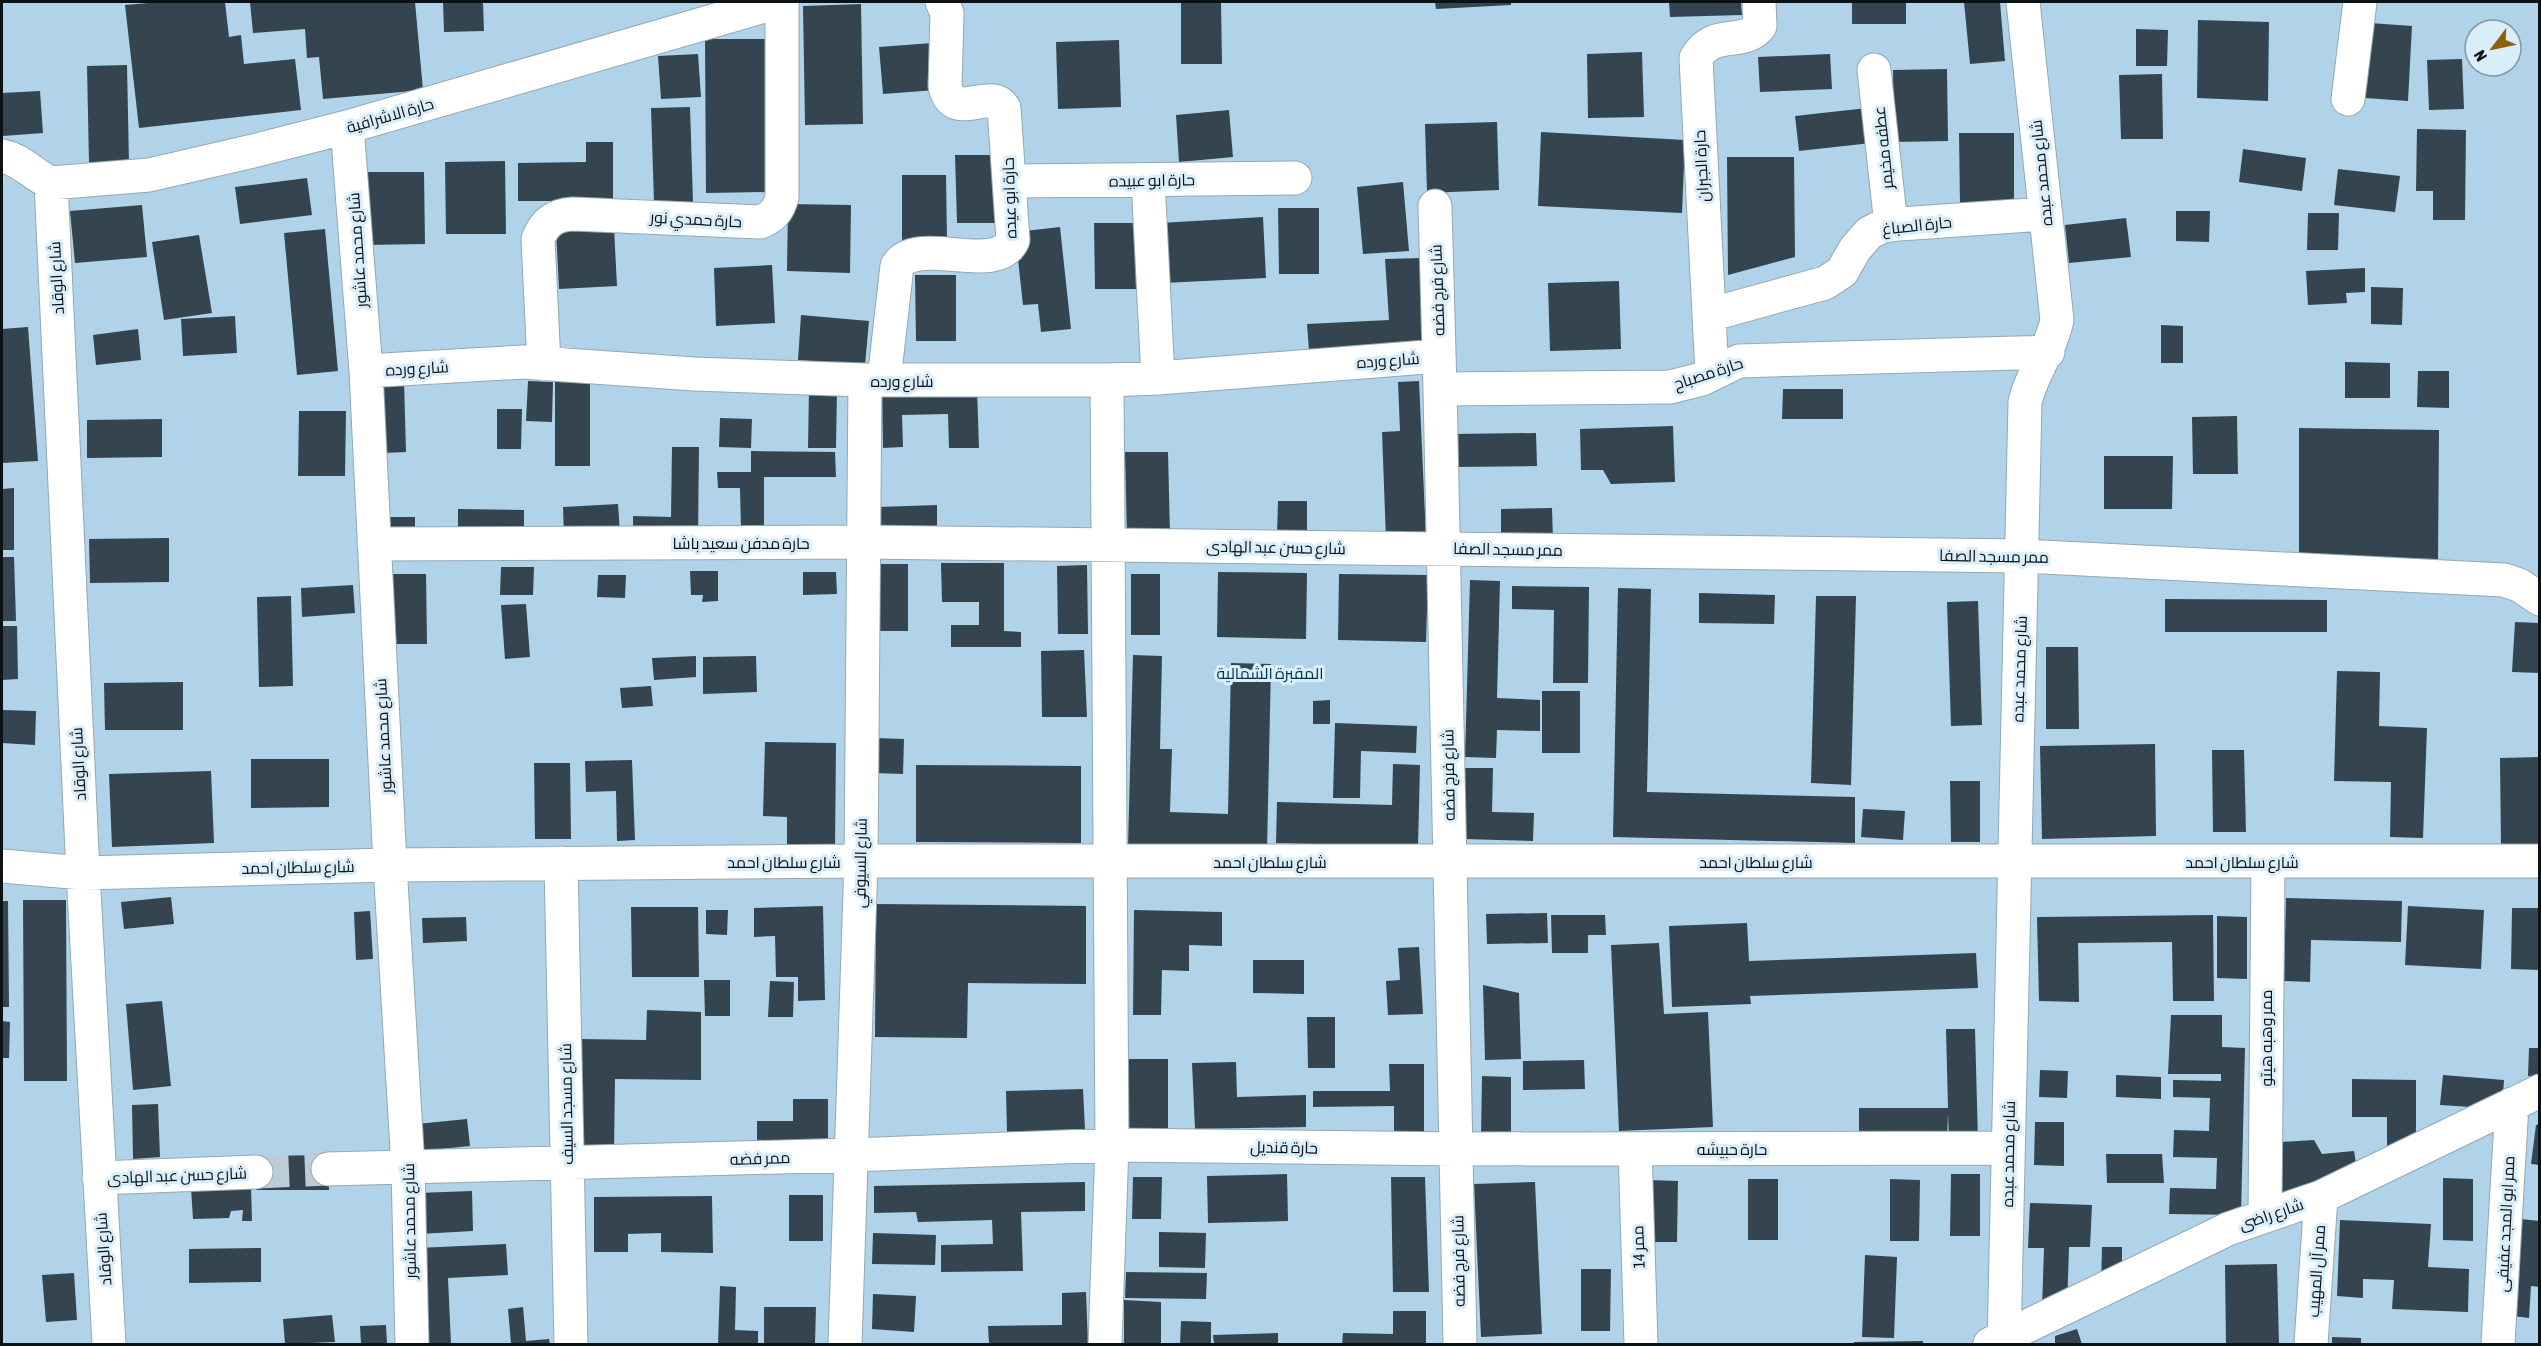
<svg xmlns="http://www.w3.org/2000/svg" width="2541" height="1346" viewBox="0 0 2541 1346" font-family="'Asap Condensed',Cairo,sans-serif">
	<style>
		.green { fill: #b0d3e9; fill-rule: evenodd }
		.building { fill: #34454f }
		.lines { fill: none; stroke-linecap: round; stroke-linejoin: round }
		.minor-tunnel { stroke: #bacdd8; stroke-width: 33; stroke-dasharray: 33 16; stroke-linecap: butt }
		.minor-casing { stroke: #94a8b4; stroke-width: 35 }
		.minor { stroke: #fff; stroke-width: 33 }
		.labels { text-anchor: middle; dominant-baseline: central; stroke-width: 6; stroke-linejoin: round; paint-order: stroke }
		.street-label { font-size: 16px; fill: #0b1216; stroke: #d9eefa }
		.park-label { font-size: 16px; fill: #033247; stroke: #d9eefa }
	</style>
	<rect width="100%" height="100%" fill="#d9eefa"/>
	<path class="green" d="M2 2H2539V1344H2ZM2475 30H2511V66H2475Z"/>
	<path class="building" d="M160 2H225L229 37 241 35 244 64 295 59 301 110 139 128 125 5Z
		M250 2H415L423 90 323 99 319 57 307 58 305 29 253 33Z
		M443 2H483L484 31 444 32Z
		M1181 2H1221L1222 64H1181Z
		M1435 2H1511V5L1436 9Z
		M1669 2H1741L1742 15 1670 17Z
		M1852 2H1906V24H1852Z
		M1964 2H2000L2005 61 1970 64Z
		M861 4 863 124 805 125 803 6Z
		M2198 20 2269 22 2268 101 2197 98Z
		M2370 23 2412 26 2408 101 2365 98Z
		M2136 29 2168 30 2167 66H2136Z
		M705 39H769L771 192 706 193Z
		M1119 40 1121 107 1058 109 1056 42Z
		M932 43 936 90 883 94 879 47Z
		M1642 52 1644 117 1588 118 1587 54Z
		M698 54 701 97 661 99 658 56Z
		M1830 54 1832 89 1760 92 1758 57Z
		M2462 59 2464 109 2429 110 2427 60Z
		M127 65 129 163H89L87 66Z
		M1947 69 1948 141 1894 142 1893 70Z
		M2162 74 2163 139H2121L2119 75Z
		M40 91 43 133 3 136 2 93Z
		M690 107 693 202 654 203 651 108Z
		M1867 108 1871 143 1799 151 1795 116Z
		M1229 110 1233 157 1179 162 1176 115Z
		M1497 122 1499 190 1427 193 1425 124Z
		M2417 129 2466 130 2465 220H2433V191H2416Z
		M1541 132 1685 140 1682 213 1538 206Z
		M1959 133H2014V205L1960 206Z
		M586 142H613V201H518V163L586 162Z
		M2243 149 2306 158 2302 191 2239 182Z
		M955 155H1000L1001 223H957Z
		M1727 157H1794L1795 257 1728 275Z
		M505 161 506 234H446L445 162Z
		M2338 169 2400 176 2395 212 2334 205Z
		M364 172H424L425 244 365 245Z
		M902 175H946L947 242H902Z
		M307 178 312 215 240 224 235 187Z
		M1403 182 1409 251 1363 254 1357 187Z
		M788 204 851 205 850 273 787 271Z
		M142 205 147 257 75 263 70 211Z
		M1278 208H1319V274H1279Z
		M2176 211H2210L2209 242 2176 241Z
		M2308 213H2339L2338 250H2307Z
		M1263 217 1266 278 1163 283 1160 223Z
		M2126 218 2131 257 2069 263 2065 225Z
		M1094 223H1135L1136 289H1095Z
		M1060 227 1071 329 1041 332 1038 304 1023 305 1015 232Z
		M614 228 617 286 559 289 556 230Z
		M325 229 338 371 297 375 284 233Z
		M199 235 212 313 164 320 152 242Z
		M1422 258 1427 344 1309 351 1307 324 1389 320 1385 259Z
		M772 265 775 323 716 326 714 268Z
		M2365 268V292L2346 293 2347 303 2308 305 2306 271Z
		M915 275H956V341H916Z
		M1619 281 1621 349 1550 351 1548 283Z
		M2371 287 2403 288 2402 325 2371 324Z
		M801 315 869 321 865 365 798 360Z
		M235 316 237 353 183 356 181 319Z
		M2161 325 2183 326V363H2161Z
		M28 327 38 461 2 463V329Z
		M138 329 141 360 96 365 93 335Z
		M2345 362 2390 363V398H2345Z
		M2418 371H2449V408L2417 407Z
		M404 380 406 452 383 453 381 381Z
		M528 381 553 382 552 422 526 421Z
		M1419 381 1426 538 1386 539 1382 432 1400 431 1398 382Z
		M555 382 590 383V466H555Z
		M977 388 979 448H949L948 414 902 415 903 447 883 448 882 390Z
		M809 389 837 390 836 448H808Z
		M1783 389H1843V419H1782Z
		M497 409H522L521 449H497Z
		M299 411H346L345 476H298Z
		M2237 416 2238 474H2193L2192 417Z
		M720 418 752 419 751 448 719 447Z
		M162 419V457L87 458V420Z
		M1673 426 1675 482 1611 484 1603 470H1581L1580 429Z
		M2299 428 2439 430 2438 559 2299 557Z
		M1536 433 1537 466 1455 467 1454 434Z
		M672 447H699L698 538 633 537V516L671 517Z
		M751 451 835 452 836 477H764V529H741L740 488H718L717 472H751Z
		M1125 452H1168L1170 535 1127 536Z
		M2104 456H2173L2172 509H2104Z
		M14 488V550H2V489Z
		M1278 501H1307V536H1277Z
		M618 504 620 533 564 536 563 507Z
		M937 505V534L879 535 878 507Z
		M1552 508 1553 540 1501 542V509Z
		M458 509 524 510V534L458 533Z
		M387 517H415V540L387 539Z
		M169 538V582L90 583 89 539Z
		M2 557H14L16 621H2Z
		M941 563H1004V631L1021 632V647H951V625H979V602H942Z
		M879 564H908V631H880Z
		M1087 565 1088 634H1058L1057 566Z
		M501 567H534L533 595H500Z
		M690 571H718V601L702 602 703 595H691Z
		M803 572H836L837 594 803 595Z
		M1218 572 1307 573 1306 639 1217 637Z
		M391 574H426L427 644H391Z
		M1131 574H1160V635H1131Z
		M1339 574 1428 575 1426 642 1338 640Z
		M598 575H626L625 598 597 597Z
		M1470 580 1500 581 1497 698 1540 700V731L1497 730 1496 758 1465 757Z
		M353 585 355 613 302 617 301 588Z
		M1512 586 1589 587 1588 683H1553L1554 610 1512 609Z
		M1618 588 1651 589 1647 792 1855 797V843L1613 837Z
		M1699 593 1775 595 1774 624 1699 623Z
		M291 596 293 686 259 687 257 597Z
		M1816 596H1856L1851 785 1811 783Z
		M2165 599 2327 600V632H2165Z
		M1978 601 1982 725 1951 726 1947 602Z
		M526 604 530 657 505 659 501 605Z
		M2515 622 2540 623V673L2512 672Z
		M2 626H17L18 679 2 680Z
		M2046 647H2078L2079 729H2046Z
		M1084 650 1087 717H1042L1041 651Z
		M1133 655 1162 656 1160 749H1172L1170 812 1228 814 1231 663 1271 664 1267 851 1128 847Z
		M696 656V677L654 680 652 658Z
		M756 656 757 692 703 694V657Z
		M2337 671 2380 672 2379 726 2427 728 2423 838 2390 837 2391 782 2334 781Z
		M183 682V730H105L104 683Z
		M651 686 653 706 622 708 620 688Z
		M1542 691H1580V753H1542Z
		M1330 700V724H1313V701Z
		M2 710 36 711 35 745 2 743Z
		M1335 723 1417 726 1416 753 1361 751 1360 798H1333Z
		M875 738 904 739 903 774 874 773Z
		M765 742 836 743 835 852 787 851V817L763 816Z
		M2155 744 2156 836 2042 839 2040 746Z
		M2212 750H2244L2246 832H2213Z
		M2540 757V847H2501L2500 758Z
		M251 759H329V807L251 808Z
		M632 760 635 840 617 841 616 791 586 792 585 761Z
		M534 763H570L571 839H535Z
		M1393 764 1420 765 1418 847 1276 843 1277 802 1392 805Z
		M916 765 1081 766V843L916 842Z
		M1464 768H1493L1492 812 1534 813 1533 841 1463 839Z
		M211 771 214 843 112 847 109 774Z
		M1950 781H1980V842H1951Z
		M1863 809 1905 811 1903 840 1861 837Z
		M171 897 174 924 124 929 121 902Z
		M2286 898 2402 901 2401 942 2311 940 2310 982 2284 981Z
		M23 900H66L67 1081H24Z
		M2 901H8L9 1007H2Z
		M876 904 1086 906V984L968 983 967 1038 875 1037Z
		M823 906 825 1000 798 1001V977H776L775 936 754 937V908Z
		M2408 906 2484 910 2481 969 2405 965Z
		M631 907H698L699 977H632Z
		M2512 908H2540V970L2511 969Z
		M706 910H728L727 935 706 934Z
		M1134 910 1222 912V946L1189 945V971L1162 970 1161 1015H1133Z
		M370 911 373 959 356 960 354 912Z
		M1547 913 1548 943 1487 944 1486 914Z
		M1551 915H1605L1606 935H1588V953H1552Z
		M2213 915 2214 1001H2173L2172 942 2078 943 2079 1002 2039 1001 2037 917Z
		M2217 916 2247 917V979L2217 978Z
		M466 917 467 941 423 943 422 918Z
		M1747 923 1749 961 1976 953 1978 988 1750 996 1751 1004 1672 1007 1669 926Z
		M1659 943 1664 1014 1708 1012 1713 1127 1619 1131 1611 945Z
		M1419 947 1423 1014 1388 1015 1386 981 1400 980 1398 948Z
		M1253 960H1304V994L1253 993Z
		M704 980H730V1016H705Z
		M770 981 794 982 793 1017H768Z
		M1483 985 1519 993 1521 1059 1485 1060Z
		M162 1001 171 1086 133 1090 126 1004Z
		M647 1010 701 1012V1080L615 1079 614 1151 579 1150 580 1039 646 1040Z
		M2171 1015H2222V1047L2245 1048 2241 1215 2169 1214 2170 1188 2216 1189 2217 1158 2173 1157 2174 1130 2209 1131 2210 1098 2173 1097V1080L2221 1081V1074H2168Z
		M1307 1017H1335V1068H1308Z
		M2 1021 10 1022 9 1058H2Z
		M1946 1029H1975L1978 1141 1949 1142 1948 1113 1947 1138H1859V1108H1948Z
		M2529 1048H2540V1077L2528 1076Z
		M1128 1059H1168V1133H1128Z
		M1584 1060 1585 1089 1523 1090V1061Z
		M1236 1062 1237 1097 1306 1095V1127L1195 1129 1192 1063Z
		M1389 1064H1424V1134H1394V1106L1313 1107V1091H1390Z
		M2040 1070 2068 1071 2067 1098 2039 1097Z
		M2116 1075 2161 1077V1099L2116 1097Z
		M2443 1075 2504 1080 2502 1109 2440 1105Z
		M1482 1076 1511 1077V1139L1481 1138Z
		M2352 1079 2416 1080V1153H2387V1117H2352Z
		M1083 1089 1085 1130 1007 1133 1006 1091Z
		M793 1099H828V1147H757V1121H793Z
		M158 1104 160 1157 133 1159 132 1105Z
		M467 1119 470 1146 420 1151 417 1124Z
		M2035 1122H2064V1166L2034 1165Z
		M2540 1124V1165L2531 1164 2536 1125Z
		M2314 1140 2322 1154 2354 1151 2358 1176 2282 1194 2280 1142Z
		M2106 1154H2162L2164 1183H2107Z
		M328 1155 329 1190H256V1156Z
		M1287 1174 1288 1221 1208 1223 1207 1176Z
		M1951 1174H1980V1236H1950Z
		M1133 1177H1162L1161 1219H1132Z
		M1391 1177H1425L1429 1292H1393Z
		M2443 1178 2473 1179V1241L2443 1240Z
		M1748 1179H1778V1240H1748Z
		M1890 1179 1920 1180 1919 1241H1890Z
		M1648 1180 1678 1181 1677 1242H1648Z
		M1085 1182V1211L1021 1212 1023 1271 941 1272V1245L993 1244 992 1220 918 1222 916 1212 874 1213V1186Z
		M1535 1182 1542 1334 1481 1337 1474 1184Z
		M251 1186 252 1221H242L243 1210 231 1211 229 1218 193 1219 191 1188Z
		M472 1191 473 1231 419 1234 417 1193Z
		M789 1195H823V1241H789Z
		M712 1196 713 1253 661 1252V1233L628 1234V1252H594V1197Z
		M2030 1203 2092 1205 2090 1247H2069L2067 1309 2042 1308 2044 1248H2028Z
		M2521 1219 2540 1221V1287L2531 1286 2529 1318 2513 1316Z
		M2340 1220 2431 1224 2428 1267 2469 1269 2468 1312 2392 1309 2394 1280 2363 1279V1298L2337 1296Z
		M1159 1232 1206 1233 1205 1268 1159 1267Z
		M873 1233 936 1235 935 1265 872 1264Z
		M506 1244 508 1275 448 1278 451 1344H423L417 1248Z
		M2102 1247H2122V1278L2101 1289Z
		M261 1248V1282L189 1283V1249Z
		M1865 1255 1897 1257 1894 1338 1862 1337Z
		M2277 1264 2279 1344H2226L2225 1265Z
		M1581 1269H1611L1610 1331H1581Z
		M1126 1272 1207 1273 1206 1299 1125 1298Z
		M74 1273 77 1320 46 1322 42 1275Z
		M720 1286 736 1287 735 1330 758 1331V1344H718Z
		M1086 1292 1088 1344H989L988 1326 1062 1325V1293Z
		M873 1294 916 1296 914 1332 872 1329Z
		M1124 1300 1161 1302V1344H1124Z
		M523 1307 526 1341 549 1339 550 1344H511L508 1309Z
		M764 1307H816L815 1344H764Z
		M1393 1311H1426V1344H1342L1343 1333 1393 1334Z
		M332 1315 335 1342 285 1344 283 1319Z
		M1181 1321 1211 1322V1344H1180Z
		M386 1325 387 1344H361L360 1326Z
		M2077 1329 2082 1344H2055V1336Z
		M1278 1333V1344H1214L1213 1335Z
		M2332 1337 2361 1338V1344H2332Z
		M1923 1341V1344H1854V1342Z"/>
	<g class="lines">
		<path class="minor-tunnel" d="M256 1172 328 1169"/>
		<defs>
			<path id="minor" d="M1874 70 1891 225
				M2348 99 2360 2
				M347 127 366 371 390 865 408 1167 412 1344
				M2 156C22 160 33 175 51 183L149 175 257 150 347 127 778 2
				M1148 180 1158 378
				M1009 181 1295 178
				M51 183 83 873 109 1344
				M1435 206 1440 389 1460 1344
				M1709 315 1825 283 1842 272 1855 249 1869 233 1885 225 2046 214
				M544 364 538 239C545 222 554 215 573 214L760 222C773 217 778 211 782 197V2
				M366 371 523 362 694 374 865 380H1107L1158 378 1439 356
				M1712 374 1696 58C1714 27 1743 48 1760 26L1759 2
				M884 380 897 266C917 234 997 277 1013 240L1004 108C990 86 953 124 945 86L947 13 942 2
				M1440 389 1670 387 1702 379 1739 361 2048 352
				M374 544 862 542 2022 556 2504 580 2519 585 2540 599
				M561 863 571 1344
				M2 866 83 873 390 865 861 861H2540
				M1635 1149 1641 1344
				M328 1169 852 1155 1112 1145 1456 1149 2008 1148
				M99 1178 256 1172
				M2265 1215 2268 862
				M845 1344 861 861 865 380
				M1105 1344 1112 1145 1107 380
				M1990 1344 2228 1229 2321 1197 2540 1091
				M2004 1344 2025 402C2032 372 2051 350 2057 320L2023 2
				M2311 1344 2321 1197
				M2498 1344 2512 1104"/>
		</defs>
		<use href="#minor" class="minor-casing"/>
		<use href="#minor" class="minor"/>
	</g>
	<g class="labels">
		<g class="street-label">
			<text transform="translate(390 115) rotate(-16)">حارة الاشرافية</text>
			<text transform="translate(1883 148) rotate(-96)">عطفه مخيمر</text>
			<text transform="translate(1701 166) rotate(-93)">حارة الجبران</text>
			<text transform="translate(2041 173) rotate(-96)">شارع محمد عبده</text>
			<text transform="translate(1152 180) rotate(-1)">حارة ابو عبيده</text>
			<text transform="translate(1009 198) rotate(-92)">حارة ابو عيده</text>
			<text transform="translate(696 219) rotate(3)">حارة حمدي نور</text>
			<text transform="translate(1917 225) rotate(-6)">حارة الصباغ</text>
			<text transform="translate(357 250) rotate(-94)">شارع محمد عاشور</text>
			<text transform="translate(56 278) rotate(-93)">شارع الوقاد</text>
			<text transform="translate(1437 290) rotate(-92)">شارع فرج فضه</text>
			<text transform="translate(1388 360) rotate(-4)">شارع ورده</text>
			<text transform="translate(417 368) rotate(-3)">شارع ورده</text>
			<text transform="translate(1708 373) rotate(-18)">حارة مصباح</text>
			<text x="902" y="381">شارع ورده</text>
			<text x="741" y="543">حارة مدفن سعيد باشا</text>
			<text transform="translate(1276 547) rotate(1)">شارع حسن عبد الهادى</text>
			<text transform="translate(1508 549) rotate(1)">ممر مسجد الصفا</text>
			<text transform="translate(1994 556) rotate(1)">ممر مسجد الصفا</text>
			<text transform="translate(2019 669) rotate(-88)">شارع محمد عبده</text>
			<text transform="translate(383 736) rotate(-93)">شارع محمد عاشور</text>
			<text transform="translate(78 764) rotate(-93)">شارع الوقاد</text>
			<text transform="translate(1448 775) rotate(-91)">شارع فرج فضه</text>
			<text x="784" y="862">شارع سلطان احمد</text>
			<text x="1270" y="862">شارع سلطان احمد</text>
			<text x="1756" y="862">شارع سلطان احمد</text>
			<text x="2242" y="862">شارع سلطان احمد</text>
			<text transform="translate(860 863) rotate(-89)">شارع السيوفي</text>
			<text transform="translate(298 867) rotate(-1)">شارع سلطان احمد</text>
			<text transform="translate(2266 1038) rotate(-90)">ممر وهبه هيتو</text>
			<text transform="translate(566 1104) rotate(-91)">شارع مسجد السيف</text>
			<text transform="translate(1284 1147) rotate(1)">حارة قنديل</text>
			<text x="1732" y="1149">حارة حبيشه</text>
			<text transform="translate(2008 1154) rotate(-89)">شارع محمد عبده</text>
			<text transform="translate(760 1158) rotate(-2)">ممر فضه</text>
			<text transform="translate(177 1175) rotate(-2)">شارع حسن عبد الهادى</text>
			<text transform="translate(2271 1214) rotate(-19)">شارع راضى</text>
			<text transform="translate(409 1221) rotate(-91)">شارع محمد عاشور</text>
			<text transform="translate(2505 1224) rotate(-87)">ممر ابو المجد عفيفى</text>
			<text transform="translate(1638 1247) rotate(-92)">ممر 14</text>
			<text transform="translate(103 1249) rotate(-94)">شارع الوقاد</text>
			<text transform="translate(1458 1261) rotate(-91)">شارع فرج فضه</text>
			<text transform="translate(2316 1271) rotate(-86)">ممر آل المهيب</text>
		</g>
		<g class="park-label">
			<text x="1270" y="673">المقبرة الشمالية</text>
		</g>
	</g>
	<rect width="2541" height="1346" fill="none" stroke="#0b1216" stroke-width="6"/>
	<g transform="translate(2493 48) rotate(238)"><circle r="28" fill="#d9eefa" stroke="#87969f" stroke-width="1.5"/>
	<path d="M0-4.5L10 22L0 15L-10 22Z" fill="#8d6106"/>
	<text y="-9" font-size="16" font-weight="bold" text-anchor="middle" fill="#0b1216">N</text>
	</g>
</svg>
